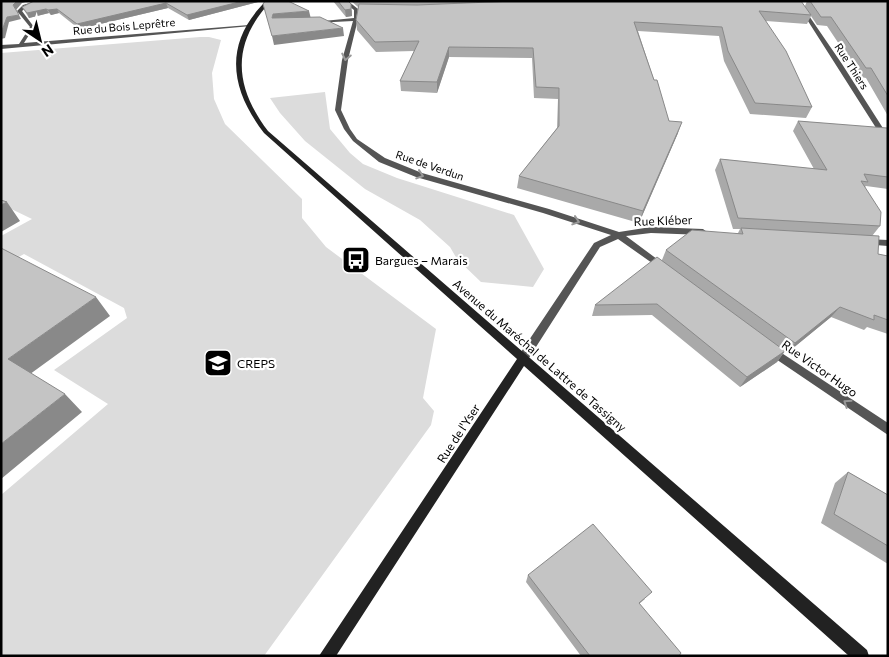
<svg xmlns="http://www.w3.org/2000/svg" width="889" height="657" viewBox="0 0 889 657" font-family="Commissioner,sans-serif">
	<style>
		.green { fill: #dcdcdc }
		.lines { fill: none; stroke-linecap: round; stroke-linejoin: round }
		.street { fill: #555; fill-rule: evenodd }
		.secondary { fill: #222; fill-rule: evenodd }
		.wall { fill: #a9a9a9 }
		.shaded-wall { fill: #898989 }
		.building { fill: #c4c4c4; stroke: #898989 }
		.oneway { stroke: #999 }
		.labels { text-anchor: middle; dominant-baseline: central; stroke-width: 4.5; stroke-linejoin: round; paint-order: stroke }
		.far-street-label { font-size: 11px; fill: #000; stroke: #fff }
		.street-label { font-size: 12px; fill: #000; stroke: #fff }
		.poi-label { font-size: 12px; fill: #000; stroke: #fff; text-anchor: start }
	</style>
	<rect width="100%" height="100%" fill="#fff"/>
	<path class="green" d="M200 37H209L221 40 212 73 214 99 225 124 302 199V218L326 247 436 329 423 398 434 411 431 425 264 656H1V495L108 404 54 370 127 318 124 308 24 254 1 267V236L32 219 1 204V53Z
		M325 92 330 129 350 153 363 164 397 178 514 215 544 269 533 287 481 282 457 259 450 247 420 220 365 189 305 141 280 113 270 98Z"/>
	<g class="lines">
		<path class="street" d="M36 1H44L27 7 22 11 34 27 24 43 249 25 251 26 1 49V45L19 44 30 27 17 11 23 5Z
			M343 1H348L358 9V19L348 60 341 110 350 129 357 139 385 158 422 173 549 209 619 232 651 227 703 229 707 232 703 235 651 233 626 236 665 265 666 267 665 269 662 270 618 239 600 247 527 361H519L518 358 519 355 594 243 611 235 543 213 416 177 379 162 353 141 344 129 335 110 342 60 353 21 315 23 313 22 354 18V10Z
			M799 7H803L842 64 888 136V144L885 142Z
			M865 239 888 240V246L862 244 861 242Z
			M771 346 888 423V435L767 353 766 350 767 347Z"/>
		<path class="secondary" d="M266 1H271C231 44 234 86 268 131L867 650 869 656H849L524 366 336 656H319L517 359 264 133C230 89 223 43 266 1Z"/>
	</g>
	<path class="wall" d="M34 1H262L189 20 168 8 79 29 59 13 51 15 49 13 29 18 22 7Z
		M333 1H348L352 11V16L346 17Z
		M351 1H475V3L805 6 807 1H888V116L866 78 861 77 827 26 817 25 811 16 807 24 766 21 812 107 806 118 750 114 724 61 719 36 638 31 654 80 669 121 678 133 639 223 517 188 519 176 557 128 558 99 534 98 532 58 449 57 437 93 401 91 400 81 414 51 376 52 357 30 356 20 358 7Z
		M798 121 888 129V189L866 186 865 187 880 226 872 236 878 254 888 256V334L867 327 864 330 831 317 787 353 785 351 777 362 740 387 652 315 592 316 595 305 662 260 666 250 738 233 740 229H733L715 170 720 159 814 169 793 131Z
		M848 472 888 495V564L821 523 835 483Z
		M528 575 645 599 639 604 679 656H581L526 582Z"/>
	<path class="shaded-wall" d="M17 1H29L22 3 16 10 13 5Z
		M243 1H262L189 20 187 15Z
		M166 3 168 8 79 29 77 24Z
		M351 4 352 16 346 17 345 10Z
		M46 9 49 13 29 18 27 13Z
		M57 9 59 13 51 15 48 10Z
		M309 11 311 19 272 18 273 14Z
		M19 15 21 19 9 22 5 38 1 39V33L7 17Z
		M343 28 344 36 274 45 272 36Z
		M449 47V57L437 93V82Z
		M682 122 678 133 639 223 643 211Z
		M7 202 20 221 1 232V205Z
		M96 297 110 316 26 377 8 359Z
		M840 307 831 317 787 353 795 343Z
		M785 351 777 362 740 387 747 377Z
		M65 394 82 412 1 479V444Z"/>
	<path class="building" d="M1 1H17L13 5 19 15 7 17 1 33Z
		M34 1H243L187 15 166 3 77 24 57 9 48 10 46 9 27 13 22 7Z
		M265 1H288L309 11 273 14 272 18 320 17 343 28 272 36 263 4Z
		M338 1H348L351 4V9L345 10Z
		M515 1H801L811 15 759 11 786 51 812 107 755 103 728 51 722 27 634 22 654 80H657L669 121 682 122 643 211 519 176 559 126V88L536 87 533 48 449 47 437 82 400 81 419 41 375 42 356 20 359 4 417 5Z
		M810 1H888V96L871 68H866L831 17H821Z
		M798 121 887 128 888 129V177L864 174 868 182 861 181 881 212 880 226 738 218 720 159 827 170Z
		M1 200 7 202 1 205Z
		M741 228 879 236 878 254 888 256V320L874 315V320L840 307 795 343 666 250 692 230 743 234Z
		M1 248 96 297 8 359 65 394 1 444Z
		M657 257 785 351 747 377 657 304 595 305Z
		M848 472 888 495V546L834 514Z
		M593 524 652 592 639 603 681 653 679 656H590L528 575Z"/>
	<defs><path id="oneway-chevron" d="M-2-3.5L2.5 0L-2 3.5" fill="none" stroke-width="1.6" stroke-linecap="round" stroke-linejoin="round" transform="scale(1.25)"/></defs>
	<g class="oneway">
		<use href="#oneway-chevron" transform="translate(346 57) rotate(102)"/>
		<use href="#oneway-chevron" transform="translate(420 175) rotate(18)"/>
		<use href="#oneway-chevron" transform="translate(576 221) rotate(18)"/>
		<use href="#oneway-chevron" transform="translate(847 403) rotate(-146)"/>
	</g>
	<defs>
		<symbol id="bus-square" viewBox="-11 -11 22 22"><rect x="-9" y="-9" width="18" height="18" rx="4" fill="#000" stroke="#fff"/><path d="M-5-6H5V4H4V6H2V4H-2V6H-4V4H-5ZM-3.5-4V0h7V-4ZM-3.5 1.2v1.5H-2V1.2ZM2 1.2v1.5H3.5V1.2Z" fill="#fff"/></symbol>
		<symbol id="university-square" viewBox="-11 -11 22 22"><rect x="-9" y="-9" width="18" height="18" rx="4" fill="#000" stroke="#fff"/><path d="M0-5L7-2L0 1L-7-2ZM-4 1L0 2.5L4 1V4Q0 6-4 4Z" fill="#fff"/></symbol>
	</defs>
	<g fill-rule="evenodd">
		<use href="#bus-square" x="340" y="244" width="32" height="32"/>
		<use href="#university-square" x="202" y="347" width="32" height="32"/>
	</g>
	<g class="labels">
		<g class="far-street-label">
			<text transform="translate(124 26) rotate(-5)">Rue du Bois Leprêtre</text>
			<text transform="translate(852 66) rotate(57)">Rue Thiers</text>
			<text transform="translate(430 165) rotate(19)">Rue de Verdun</text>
		</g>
		<g class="street-label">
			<text transform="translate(663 220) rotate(-2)">Rue Kléber</text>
			<text transform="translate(540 355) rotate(41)">Avenue du Maréchal de Lattre de Tassigny</text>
			<text transform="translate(820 368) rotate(35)">Rue Victor Hugo</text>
			<text transform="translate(458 433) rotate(-57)">Rue de l'Yser</text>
		</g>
		<g class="poi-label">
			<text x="375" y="260">Bargues – Marais</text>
			<text x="237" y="363">CREPS</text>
		</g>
	</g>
	<rect width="889" height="657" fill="none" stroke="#000000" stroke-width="5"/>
	<g transform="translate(40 40) rotate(145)" stroke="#ffffff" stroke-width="4" paint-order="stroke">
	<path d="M0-4L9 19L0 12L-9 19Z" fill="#000000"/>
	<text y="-8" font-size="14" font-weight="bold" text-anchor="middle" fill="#000000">N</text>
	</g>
</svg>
